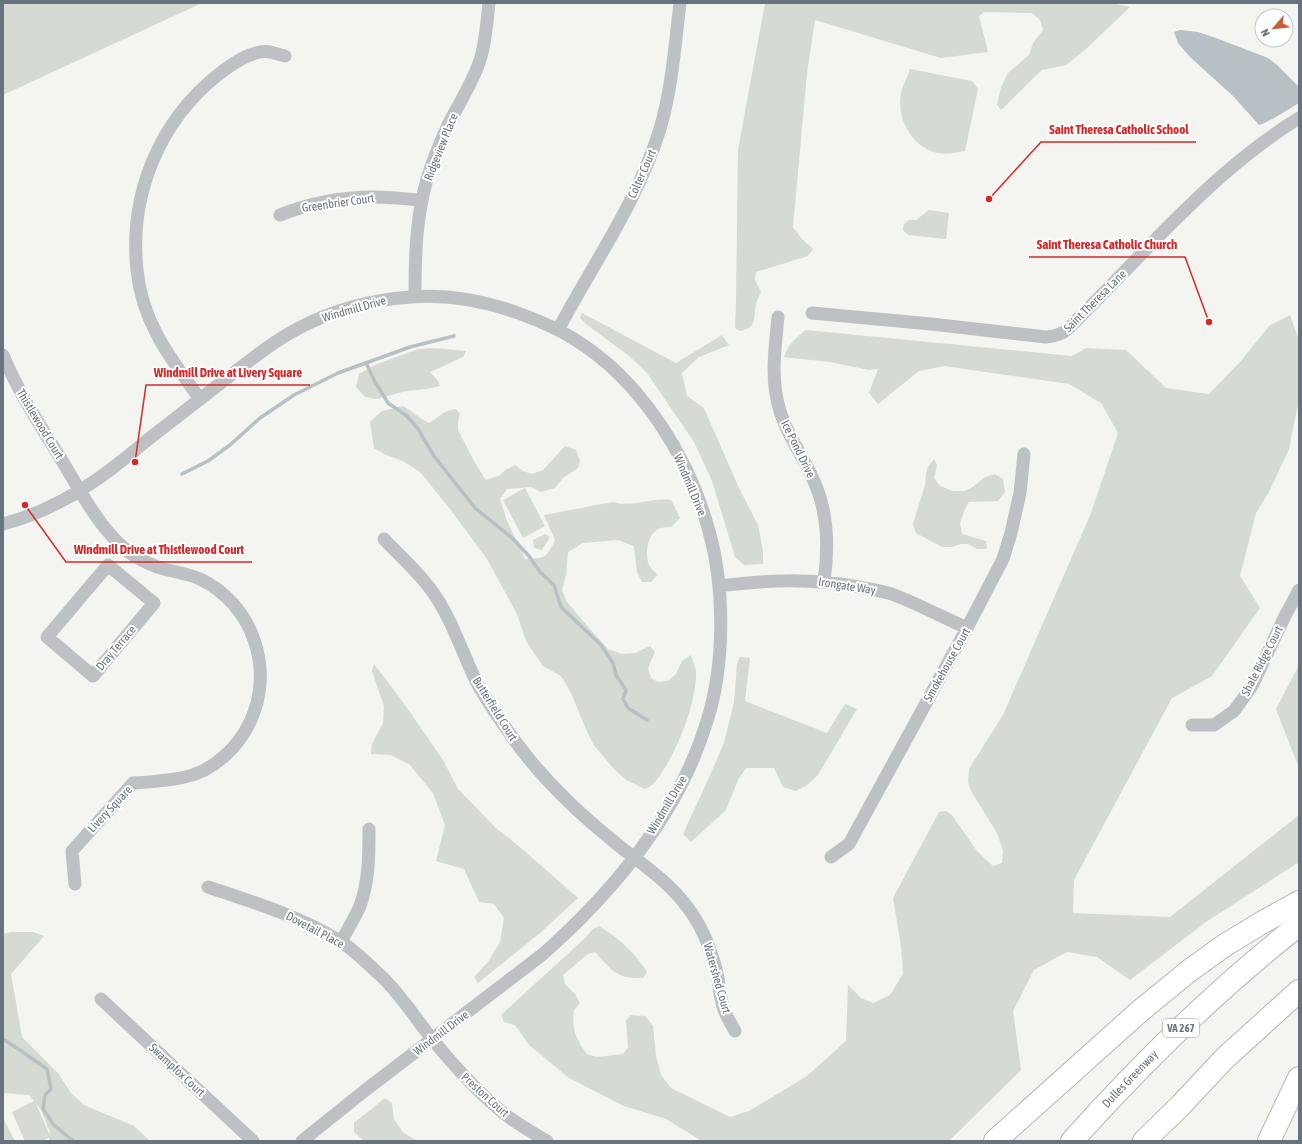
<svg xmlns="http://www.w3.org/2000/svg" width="1302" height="1144" viewBox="0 0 1302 1144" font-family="'Asap Condensed',sans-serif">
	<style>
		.green { fill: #d5dad2; fill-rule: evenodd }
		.water { fill: #b7c0c4 }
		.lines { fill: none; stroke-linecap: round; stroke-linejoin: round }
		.stream { stroke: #b7c0c4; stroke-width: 3.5 }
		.highway-casing { stroke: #b3b5b8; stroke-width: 24 }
		.street { stroke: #bec1c4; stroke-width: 13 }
		.highway { stroke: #fff; stroke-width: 22 }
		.labels { text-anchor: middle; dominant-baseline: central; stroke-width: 4; stroke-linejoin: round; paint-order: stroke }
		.shield { fill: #fff; stroke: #959da5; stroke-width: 1 }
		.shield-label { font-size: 11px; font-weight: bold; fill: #67737e }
		.street-label { font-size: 12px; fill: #67737e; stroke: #fff }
		.leader { fill: none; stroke: #d62828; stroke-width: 1.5 }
		.callout-dot { fill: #d62828; stroke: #fff; stroke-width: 1.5 }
		.callout-label { font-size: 13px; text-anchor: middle; font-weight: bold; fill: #d62828; stroke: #fff; stroke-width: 4; stroke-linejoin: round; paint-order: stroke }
	</style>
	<rect width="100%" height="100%" fill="#f4f4f1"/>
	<path class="green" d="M3 3H202L3 95Z
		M765 3H1112L1130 7 1085 50 1066 65 1042 70 1001 110 997 105 1001 87 1008 73 1029 55 1033 43 1043 30 1040 20 1032 13 984 12 979 16 988 52 941 58 815 20 807 73 793 227 802 239 813 249 808 256 756 272 755 280 761 292C759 296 757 300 756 304 753 318 758 328 740 331L735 328 736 303 738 150Z
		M910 69 972 81 978 89 965 151C954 153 942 156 931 151 908 142 895 113 902 89 904 83 908 76 910 69Z
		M929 210 949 213 946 239 908 235 903 230 904 224 909 220H916Z
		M582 313 676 363 722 335 729 345 699 357 682 373 687 396 704 408 738 486 758 525 763 551V564L744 565 735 557 712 481 694 442 647 373 628 355 587 325 580 318Z
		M1290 315 1299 340V399L1289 449 1269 492 1256 513 1240 576 1260 608 1212 676 1172 698 1074 880 1073 913 1170 917 1299 815V862L1206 922 1130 980 1097 957 1067 952 1034 970 1013 1011 1021 1070 949 1141H702L666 1119 624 1106 569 1078 529 1045 515 1025 504 1022 501 1015 584 939 593 929 599 926C619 938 635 953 647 972L643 978C616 979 613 971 595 952L588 954 563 975 565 984 575 994 580 1003 574 1010 573 1022 575 1033 580 1044 587 1054 597 1057 623 1054 628 1047 626 1020 631 1015 645 1016 653 1026 656 1056 661 1075 671 1088 730 1117 749 1111 807 1076 846 1041 848 985 861 998 873 1003 890 995 903 974 901 946 893 898 939 812 946 811 952 815 977 851 993 866 1002 863 1003 851 997 833 971 791 968 782 969 769 1003 715 1091 513 1118 433 1101 403 1069 384 944 366 919 371 878 404 869 393 878 369 869 370 830 362 784 357C788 344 797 337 806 330L1072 356 1086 348 1126 350 1166 388 1209 394 1241 361 1269 326Z
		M435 348 466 351 463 357 430 372 438 381 440 386 426 389 406 391 377 399 365 397 356 387 359 374 375 365 418 349Z
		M403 406C412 411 419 418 429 423 439 417 444 410 456 409L460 414 458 422V430L475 463 486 480 500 475 505 470 515 465 523 471 532 474 543 470 565 446 576 450 580 461 578 468 563 478 555 488 541 492 531 487 507 489 500 499 507 521 525 559C545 558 546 559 555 540L544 515 613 502C630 508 652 497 671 500L680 518 671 527C655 526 649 535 647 550 647 554 647 561 649 565 651 569 655 572 657 575L651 582H642L637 572 634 546 618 540 583 543 568 552 566 575 562 590 567 602 590 629 608 649 622 654 635 653 650 646 655 652 648 668 651 678 658 682 668 681 676 674 682 661 691 655C693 662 697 669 696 676 695 708 675 757 655 782 653 785 649 787 645 789L626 780 613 768 593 744 585 727 571 693 561 676 543 666 526 641 517 614 487 559 450 509 420 472 403 461 384 454 374 448 370 422 382 411Z
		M934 459 937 465 934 478 940 486 953 491H965L974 486 985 477 995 474 1003 479 1005 492 998 501 969 502 965 509 960 523 962 534 986 541 987 549H977L968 544H961L952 547H942L916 533 913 524 925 485 927 468Z
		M525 488 545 526 523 538 503 500Z
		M545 534 550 537 542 550 534 548 533 540Z
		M740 657 750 658 745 701 827 733 845 704 857 709 818 775 807 785 796 791 783 787 774 768H746L738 780 726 810 691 842 683 834 707 782 724 743 734 702 737 664Z
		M374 664 400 698 443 760 458 789 496 828 521 848 578 898 540 933 478 983 474 977 488 962 500 942 504 918 494 904 479 902 464 869 436 861 445 825 433 793 410 765 391 755 371 754 372 744 383 723 384 706 372 671Z
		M1299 665V768L1276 709Z
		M11 932H33L44 936 11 974 22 1037 58 1073 71 1093 84 1105 134 1126 150 1141H49V1138L42 1141H25L12 1112 34 1101 29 1095 3 1093V934ZM35 1102 41 1110 50 1132V1135Z
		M385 1098 392 1103 394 1119 403 1132 417 1141H364L354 1132V1123Z
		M3 1118 15 1141H3Z"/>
	<path class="water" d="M1180 30 1198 32 1216 38 1268 58 1277 65 1299 87V103C1292 107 1264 125 1259 125L1233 96 1190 57 1178 43 1174 32Z"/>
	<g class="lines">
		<path class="stream" d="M366 363 375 382 388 403 407 416 418 429 434 456 475 508 512 538 529 556 540 572 554 585 561 607 601 645 613 663 616 675 626 690 623 699 628 708 647 720
			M182 474 208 461 230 445 260 418 294 395 338 373 410 347 454 336
			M3 1039 17 1048 47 1069 51 1089 45 1095 43 1109 54 1125 73 1141"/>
		<defs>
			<g id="highway">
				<path d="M995 1141 1140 1011 1189 971 1225 945 1263 922 1299 902"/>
				<path id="s1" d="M1072 1141C1142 1063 1217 989 1299 925"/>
				<path d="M1144 1141 1180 1106 1225 1058 1299 991"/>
				<path d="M1269 1141 1299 1078"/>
			</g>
		</defs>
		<use href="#highway" class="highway-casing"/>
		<path class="street" d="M280 215C310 203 342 197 374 197 390 197 406 199 421 200
			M415 296C415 252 416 207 432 164 437 151 442 138 448 125 459 103 474 81 481 57 486 39 487 21 489 3
			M812 313 931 324 1046 337C1056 336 1063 334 1070 327 1098 299 1126 270 1153 242 1198 196 1244 152 1299 118
			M778 317C775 349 770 379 780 411 787 435 803 456 813 479 828 511 829 547 824 581
			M558 330C593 264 638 201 660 129 672 88 675 45 680 3
			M3 355C19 394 42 428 64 464 78 487 92 514 110 534 124 551 143 563 164 569 176 572 189 574 200 579 253 604 275 670 250 722 238 748 213 771 185 777 168 781 150 782 133 783L72 851 75 884
			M200 399C170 358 142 322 137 270 129 195 159 121 219 74 232 64 253 49 270 52 275 53 280 55 285 56
			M3 524C34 516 63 502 90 484 111 471 130 454 150 438 177 417 204 396 231 375 253 358 274 341 299 328 333 310 371 300 410 297 446 294 485 301 518 313 537 320 557 328 574 339 641 380 689 457 709 531 725 588 725 665 707 721 680 812 613 892 543 954L363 1092 302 1141
			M384 539C401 557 421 574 434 594 452 620 462 652 476 681 487 702 501 721 515 741 542 778 576 811 612 840 638 862 668 880 688 908 702 926 710 947 716 969 720 982 719 1000 725 1012 727 1018 732 1025 735 1031
			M108 565 154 603 93 676 47 637Z
			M719 586C767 580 811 578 859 587 870 589 881 591 892 594 918 604 942 617 967 628
			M1192 725H1214L1234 711 1252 686 1285 616 1299 590
			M831 857 849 844 967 628 1003 559 1011 533 1020 493 1024 454
			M208 887C253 902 299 916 340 941 354 950 367 963 379 974 400 993 415 1018 433 1040 455 1067 478 1093 506 1115 519 1125 533 1133 547 1141
			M341 942C347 930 355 918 360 906 369 881 369 855 369 829
			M101 999 253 1141"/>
		<use href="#highway" class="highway"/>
	</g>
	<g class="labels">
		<rect class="shield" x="1163" y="1019" width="36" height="18" rx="3"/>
		<g class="shield-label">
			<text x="1181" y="1028">VA 267</text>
		</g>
		<g class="street-label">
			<text transform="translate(441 147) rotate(-68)">Ridgeview Place</text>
			<text transform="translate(642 174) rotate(-66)">Colter Court</text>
			<text transform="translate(338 203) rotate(-8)">Greenbrier Court</text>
			<text transform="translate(1095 301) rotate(-45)">Saint Theresa Lane</text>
			<text transform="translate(354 309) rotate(-16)">Windmill Drive</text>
			<text transform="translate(40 424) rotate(59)">Thistlewood Court</text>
			<text transform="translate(798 449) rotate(64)">Ice Pond Drive</text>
			<text transform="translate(690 485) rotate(67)">Windmill Drive</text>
			<text transform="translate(847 586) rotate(9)">Irongate Way</text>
			<text transform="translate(116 648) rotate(-50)">Dray Terrace</text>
			<text transform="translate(1262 661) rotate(-63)">Shale Ridge Court</text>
			<text transform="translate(947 665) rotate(-61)">Smokehouse Court</text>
			<text transform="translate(495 709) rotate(58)">Butterfield Court</text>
			<text transform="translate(667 805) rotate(-59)">Windmill Drive</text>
			<text transform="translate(110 809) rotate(-47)">Livery Square</text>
			<text transform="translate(315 930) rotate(28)">Dovetail Place</text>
			<text transform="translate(717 978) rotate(74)">Watershed Court</text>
			<text transform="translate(441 1033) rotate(-37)">Windmill Drive</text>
			<text transform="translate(177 1070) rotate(43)">Swampfox Court</text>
			<text stroke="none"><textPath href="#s1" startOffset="85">Dulles Greenway</textPath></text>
			<text transform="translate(485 1095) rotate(42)">Preston Court</text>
		</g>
	</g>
	<path class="leader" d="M989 199L1041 142H1196M1209 322L1185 257H1029M135 462L146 385H310M25 505L66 562H252"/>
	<g class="callout-dot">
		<circle cx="989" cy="199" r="4"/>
		<circle cx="1209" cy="322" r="4"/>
		<circle cx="135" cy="462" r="4"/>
		<circle cx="25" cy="505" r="4"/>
	</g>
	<g class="callout-label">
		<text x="1119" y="134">Saint Theresa Catholic School</text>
		<text x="1107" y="249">Saint Theresa Catholic Church</text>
		<text x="228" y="377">Windmill Drive at Livery Square</text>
		<text x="159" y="554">Windmill Drive at Thistlewood Court</text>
	</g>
	<rect width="1302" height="1144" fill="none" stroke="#67737e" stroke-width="8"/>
	<g transform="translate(1274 28) rotate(242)"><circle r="19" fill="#ffffff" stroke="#c2c7cb"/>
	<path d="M0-3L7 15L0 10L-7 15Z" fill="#cb5e39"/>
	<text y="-6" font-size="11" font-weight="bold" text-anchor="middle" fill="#67737e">N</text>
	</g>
</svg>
